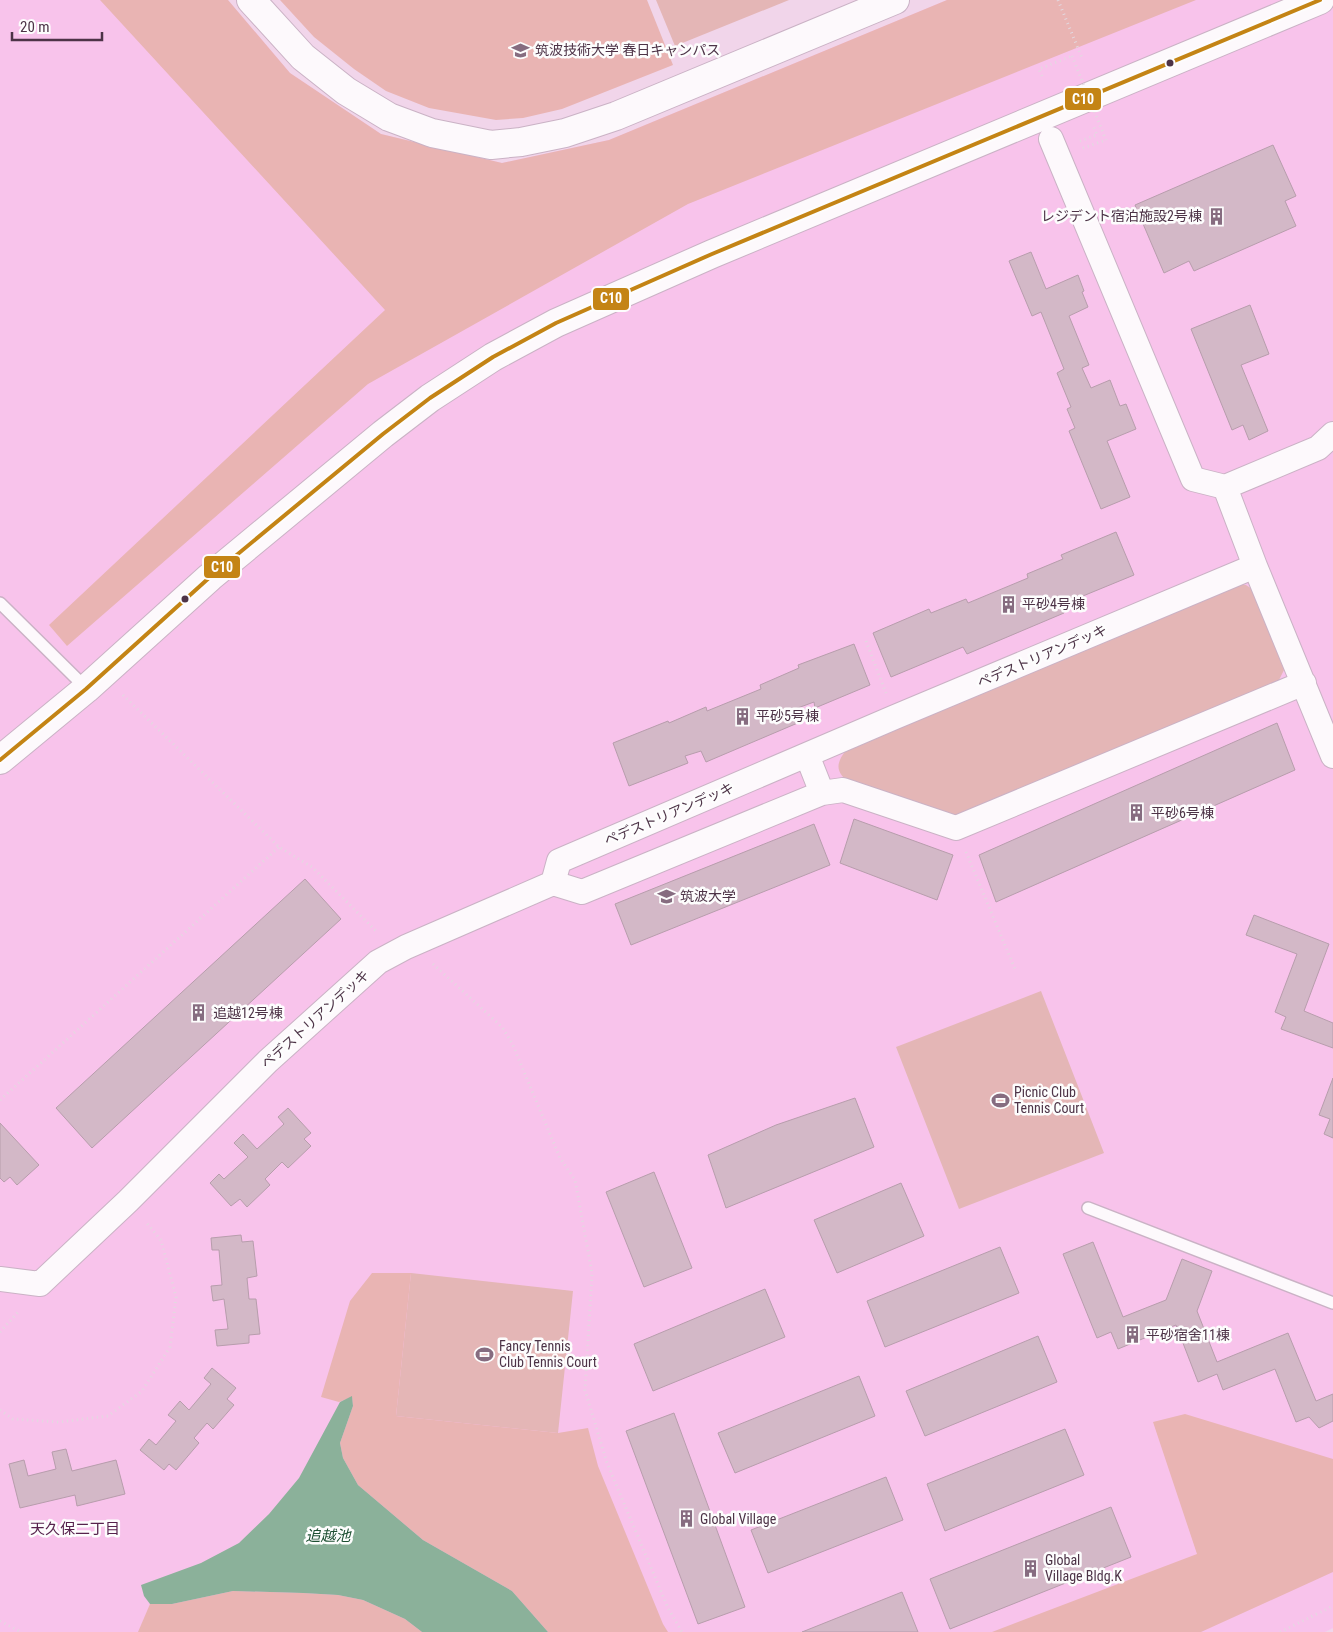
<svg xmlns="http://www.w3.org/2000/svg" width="1333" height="1632" viewBox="0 0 1333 1632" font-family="'Roboto Condensed','Noto Sans JP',sans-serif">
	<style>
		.built { fill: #f8c3eb }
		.green { fill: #e4b6b6 }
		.forest { fill: #e9b4b3 }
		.water { fill: #8bb19a }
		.building { fill: #d3b8c7; stroke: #b79dac }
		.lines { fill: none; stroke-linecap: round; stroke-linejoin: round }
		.lane-casing { stroke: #cab2c5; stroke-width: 14 }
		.street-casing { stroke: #cab2c5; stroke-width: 26 }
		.secondary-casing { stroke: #cab2c5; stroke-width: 30 }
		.path { stroke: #e3d9e0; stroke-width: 3; stroke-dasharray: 1 4; stroke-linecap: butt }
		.lane { stroke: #fdf9fc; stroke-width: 11 }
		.street { stroke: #fdf9fc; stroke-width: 24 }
		.secondary { stroke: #fdf9fc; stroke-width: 28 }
		.path-bridge { stroke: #e3d9e0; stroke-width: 3; stroke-dasharray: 1 4; stroke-linecap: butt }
		.bus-1-casing { stroke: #fdfdfd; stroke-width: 8 }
		.bus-1 { stroke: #c48415; stroke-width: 4 }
		.bus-dot { fill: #4d3347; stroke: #fdfdfd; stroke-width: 2 }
		.labels { text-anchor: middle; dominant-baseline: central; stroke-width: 5; stroke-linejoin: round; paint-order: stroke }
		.poi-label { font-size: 14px; fill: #4d3347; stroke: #fdfdfd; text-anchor: start }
		.street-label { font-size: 14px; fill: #4d3347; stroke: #fdfdfd }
		.neighbourhood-label { font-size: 15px; fill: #57224d; stroke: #fdfdfd }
		.water-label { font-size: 15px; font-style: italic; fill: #1e5033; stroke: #fdfdfd }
		.line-badge { stroke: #fdfdfd; stroke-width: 2 }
		.badge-label { font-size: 14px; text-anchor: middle; font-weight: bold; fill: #fff }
	</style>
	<rect width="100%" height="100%" fill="#f1d5ea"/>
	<path class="built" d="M0 0H228L290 73 381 134 502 163 609 140 947 0H1333V1628L1325 1632H0Z"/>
	<path class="green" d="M656 0H789L675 46Z
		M1236 584 1246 585 1252 589 1284 670 1276 686 959 818 852 785C836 773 834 765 847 749Z
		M1041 991 1104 1153 959 1209 896 1047Z
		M411 1273 573 1291 558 1433 396 1416Z"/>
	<path class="forest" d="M100 0H228L290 73 381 134 502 163 609 140 947 0H1196L688 204 368 384 67 646 49 625 385 310Z
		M280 0H647L673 65 562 109 523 118 496 120 429 108 386 91 354 69 314 37Z
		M372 1273H411L396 1416 558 1433 588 1428 598 1466 663 1624 668 1632H548L512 1591 423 1540 358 1485 343 1458 340 1443 353 1406 352 1397 339 1402 321 1397 350 1301Z
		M1185 1414 1333 1459V1572L1201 1632H992L1197 1554 1153 1422Z
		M233 1591 303 1593 338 1595 363 1600 405 1619 422 1632H138L150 1604H172Z"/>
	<path class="water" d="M352 1396 353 1406 340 1443 343 1458 358 1485 423 1540 512 1591 548 1632H422L405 1619 363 1600 338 1595 303 1593 233 1591 172 1604H150L144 1596 141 1585 201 1563 239 1543 269 1514 299 1478 340 1402Z"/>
	<path class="building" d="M1273 145 1296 196 1285 201 1296 226 1194 271 1189 261 1164 273 1135 205Z
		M1031 252 1046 289 1078 275 1084 291 1082 292 1088 307 1069 316 1089 365 1082 368 1091 388 1110 380 1120 406 1126 404 1136 429 1107 441 1130 497 1101 509 1069 431 1075 428 1067 409 1071 407 1057 373 1064 369 1041 312 1032 316 1009 261Z
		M1250 305 1269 354 1241 365 1268 431 1249 440 1243 425 1232 430 1191 329Z
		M1116 532 1134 575 1061 605 1064 613 967 654 963 647 891 677 873 633 929 609 931 613 966 599 968 603 1028 578 1027 574 1063 559 1061 555Z
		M854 644 870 685 815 708 814 702 795 709 800 722 706 762 701 751 685 756 688 763 629 786 613 743 668 721 669 723 706 707 707 711 761 689 760 685 799 668 798 665Z
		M1277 723 1295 770 996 902 979 855Z
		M854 819 953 855 937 900 840 863Z
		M814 824 830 865 631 945 615 904Z
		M305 879 341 919 92 1148 56 1108Z
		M1254 915 1329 944 1304 1011 1333 1023V1048L1281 1029 1286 1017 1275 1012 1297 954 1246 935Z
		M1333 1078V1138L1324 1134 1330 1119 1319 1115Z
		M855 1098 874 1147 726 1208 708 1155 776 1125Z
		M288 1108 311 1133 304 1139 311 1146 288 1168 282 1162 265 1179 270 1185 247 1207 240 1199 231 1206 210 1183 219 1174 224 1179 248 1157 234 1143 243 1134 257 1149 284 1124 278 1117Z
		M0 1123 39 1165 17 1185 10 1177 4 1182 0 1178Z
		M654 1172 692 1268 644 1287 606 1192Z
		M901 1183 924 1236 837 1273 814 1220Z
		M241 1235 242 1242 253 1241 257 1276 247 1278 249 1299H256L260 1334 249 1335V1343L217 1346 215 1330 228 1329 224 1299 213 1301 211 1286 222 1285 219 1250H212L211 1238Z
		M1093 1242 1123 1317 1166 1300 1182 1259 1212 1271 1197 1311 1217 1362 1288 1333 1316 1401 1333 1394V1421L1319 1428 1309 1417 1296 1422 1275 1369 1223 1390 1217 1374 1198 1382 1176 1325 1118 1349 1111 1332 1097 1338 1063 1254Z
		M1000 1247 1019 1293 885 1347 867 1301Z
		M765 1289 785 1337 653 1391 634 1344Z
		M1038 1336 1057 1382 925 1436 906 1391Z
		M212 1368 236 1388 227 1399 234 1405 213 1429 207 1423 194 1438 199 1443 176 1470 169 1464 164 1470 140 1450 149 1439 156 1445 176 1421 168 1415 180 1401 189 1410 211 1384 204 1378Z
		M859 1376 875 1416 735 1473 718 1433Z
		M674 1413 745 1607 698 1624 626 1431Z
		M1065 1429 1084 1475 945 1531 927 1484Z
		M66 1449 72 1471 116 1460 125 1494 77 1506 75 1495 20 1508 9 1464 24 1460 28 1476 56 1469 52 1452Z
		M886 1477 903 1520 768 1573 751 1530Z
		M1111 1507 1131 1557 950 1629 930 1579Z
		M902 1592 918 1632H802Z"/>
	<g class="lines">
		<defs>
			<path id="lane" d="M0 603 86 688
				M1088 1208 1333 1303"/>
			<path id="street" d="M1051 139 1193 479 1225 487
				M1255 566 1333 756
				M807 755 822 793
				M553 883 582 892 822 793 843 790 956 828 1304 683
				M0 1279 40 1284 128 1201 268 1061 378 962 406 947 553 883 559 861 895 717 1255 566 1225 487 1318 448 1333 434"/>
			<path id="secondary" d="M251 0 303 57 346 91 389 117 432 133 491 145 521 142 565 133 616 116 895 0
				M0 760 86 689 210 577 383 434 430 398 493 357 556 323 712 254 1320 0"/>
		</defs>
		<use href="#lane" class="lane-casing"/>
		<use href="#street" class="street-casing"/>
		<use href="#secondary" class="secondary-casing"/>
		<path class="path" d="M1058 0 1082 58
			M1042 76 1039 69 1072 56
			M1080 141 1097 135 1093 125
			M1083 148 1106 140
			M866 641 886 693
			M123 695 279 847 312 867 377 932
			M966 852 1015 969
			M433 964 502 1027 512 1043 560 1158 575 1180 592 1273 585 1390 607 1463 668 1608 682 1632
			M0 1100 279 847
			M0 1332 20 1310
			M0 1410 13 1419 59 1422 108 1416 142 1391 170 1347 176 1297 161 1240 145 1221
			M0 1621 21 1632
			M1280 1632 1333 1606"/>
		<use href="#lane" class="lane"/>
		<use href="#street" class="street"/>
		<use href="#secondary" class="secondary"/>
		<path class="path-bridge" d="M1072 56 1106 140"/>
		<defs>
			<path id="bus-1" d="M0 760 86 689 210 577 383 434 430 398 493 357 556 323 712 254 1320 0"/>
		</defs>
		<use href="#bus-1" class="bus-1-casing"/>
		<use href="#bus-1" class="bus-1"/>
	</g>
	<defs>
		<symbol id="university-bare" viewBox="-9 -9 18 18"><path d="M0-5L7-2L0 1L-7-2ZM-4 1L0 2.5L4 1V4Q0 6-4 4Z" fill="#866c80" stroke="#fdfdfd" stroke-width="2.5" paint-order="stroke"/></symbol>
		<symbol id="building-bare" viewBox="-9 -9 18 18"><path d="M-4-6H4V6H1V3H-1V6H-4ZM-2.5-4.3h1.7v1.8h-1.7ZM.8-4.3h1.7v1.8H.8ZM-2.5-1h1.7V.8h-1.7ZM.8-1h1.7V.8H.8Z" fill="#866c80" stroke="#fdfdfd" stroke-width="2.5" paint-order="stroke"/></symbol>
		<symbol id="stadium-bare" viewBox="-9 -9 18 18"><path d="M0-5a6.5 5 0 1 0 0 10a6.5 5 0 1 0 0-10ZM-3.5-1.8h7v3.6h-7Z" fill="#866c80" stroke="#fdfdfd" stroke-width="2.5" paint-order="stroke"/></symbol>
	</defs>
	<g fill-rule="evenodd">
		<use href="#university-bare" x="508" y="38" width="25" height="25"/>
		<use href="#building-bare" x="1204" y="204" width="25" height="25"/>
		<use href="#building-bare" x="996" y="592" width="25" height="25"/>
		<use href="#building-bare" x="730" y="704" width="25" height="25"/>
		<use href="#building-bare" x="1124" y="800" width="25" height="25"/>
		<use href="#university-bare" x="654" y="884" width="25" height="25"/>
		<use href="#building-bare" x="186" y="1000" width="25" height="25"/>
		<use href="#stadium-bare" x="988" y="1088" width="25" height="25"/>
		<use href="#building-bare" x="1120" y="1322" width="25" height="25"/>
		<use href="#stadium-bare" x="472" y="1342" width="25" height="25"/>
		<use href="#building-bare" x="674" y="1506" width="25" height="25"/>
		<use href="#building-bare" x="1018" y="1556" width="25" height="25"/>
	</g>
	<g class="bus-dot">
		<circle cx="1170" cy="63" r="4.5"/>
		<circle cx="185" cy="599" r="4.5"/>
	</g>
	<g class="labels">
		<g class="poi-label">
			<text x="535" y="50">筑波技術大学 春日キャンパス</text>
			<text x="1202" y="216" text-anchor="end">レジデント宿泊施設2号棟</text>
			<text x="1022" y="604">平砂4号棟</text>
			<text x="756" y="716">平砂5号棟</text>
			<text x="1151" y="813">平砂6号棟</text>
			<text x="680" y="896">筑波大学</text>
			<text x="213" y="1013">追越12号棟</text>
			<text x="1014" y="1092">Picnic Club<tspan x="1014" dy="16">Tennis Court</tspan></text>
			<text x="1146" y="1335">平砂宿舍11棟</text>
			<text x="499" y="1346">Fancy Tennis<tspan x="499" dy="16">Club Tennis Court</tspan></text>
			<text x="700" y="1519">Global Village</text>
			<text x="1045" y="1560">Global<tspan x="1045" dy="16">Village Bldg.K</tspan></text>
		</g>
		<g class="street-label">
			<text transform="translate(1042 656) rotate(-23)">ペデストリアンデッキ</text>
			<text transform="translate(669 814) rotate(-23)">ペデストリアンデッキ</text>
			<text transform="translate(315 1019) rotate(-42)">ペデストリアンデッキ</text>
		</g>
		<g class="neighbourhood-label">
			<text x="75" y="1529">天久保二丁目</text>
		</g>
		<g class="water-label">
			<text x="328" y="1536">追越池</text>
		</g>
	</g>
	<g class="line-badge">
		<rect x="1064" y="87" width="38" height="24" rx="5" fill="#c48415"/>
		<rect x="592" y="287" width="38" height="24" rx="5" fill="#c48415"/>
		<rect x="203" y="555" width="38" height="24" rx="5" fill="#c48415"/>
	</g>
	<g class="badge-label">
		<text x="1083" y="104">C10</text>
		<text x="611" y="303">C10</text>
		<text x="222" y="572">C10</text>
	</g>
	<path d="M12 32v8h90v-8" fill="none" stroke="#4d3347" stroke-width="2.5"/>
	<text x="20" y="32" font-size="15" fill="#4d3347" stroke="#fdfdfd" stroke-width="4" paint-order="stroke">20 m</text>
</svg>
